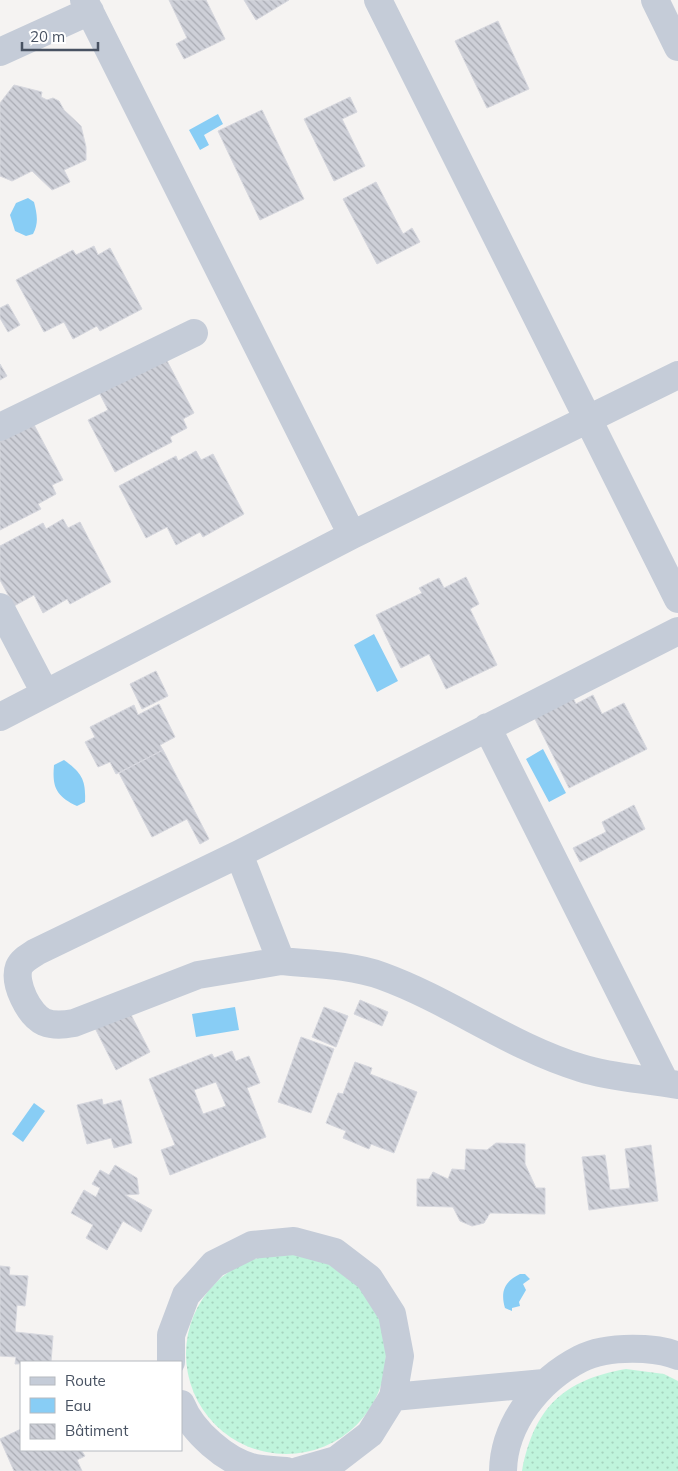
<svg xmlns="http://www.w3.org/2000/svg" width="678" height="1471" viewBox="0 0 678 1471" font-family="Mulish,sans-serif">
	<style>
		.grass { fill: url(#grass-dots) }
		.water { fill: #88cdf5 }
		.building { fill: url(#building-back-hatch); stroke: #d6d7de; fill-rule: evenodd }
		.lines { fill: none; stroke-linecap: round; stroke-linejoin: round }
		.minor { stroke: #c5ccd8; stroke-width: 28 }
	</style>
	<defs>
		<pattern id="grass-dots" width="8" height="8" patternUnits="userSpaceOnUse" patternTransform="scale(1.25)"><rect width="8" height="8" fill="#bff4dc"/><path d="M2 2h.1M6 6h.1" fill="none" stroke="#a6d3bf" stroke-width="1.8" stroke-linecap="round"/></pattern>
		<pattern id="building-back-hatch" width="6" height="6" patternUnits="userSpaceOnUse" patternTransform="scale(1.25)"><rect width="6" height="6" fill="#ced0d8"/><path d="M-1 5l2 2M0 0l6 6M5-1l2 2" fill="none" stroke="#a9abb3"/></pattern>
	</defs>
	<rect width="100%" height="100%" fill="#f5f3f2"/>
	<path class="grass" d="M186 1354a100 100 0 1 1 200 0a100 100 0 1 1-200 0Z
		M626 1369 664 1374 678 1381V1471H522C534 1408 563 1380 626 1369Z"/>
	<path class="water" d="M218 114 223 124 204 135 209 145 200 150 189 130Z
		M28 198 34 202C37 214 39 223 33 234L26 236 15 231 10 215 16 203Z
		M374 634 398 681 377 692 354 645Z
		M543 749 566 793 549 802 526 759Z
		M64 760C82 773 86 780 85 802L77 806C56 796 52 787 54 765Z
		M235 1007 239 1030 196 1037 192 1014Z
		M34 1103 45 1111 23 1142 12 1134Z
		M520 1274H525L530 1279 523 1284 526 1290 519 1302 520 1306 512 1308V1311L505 1308C500 1291 505 1281 520 1274Z"/>
	<path class="building" d="M169 0H206L225 39 184 59 176 44 187 38Z
		M244 0H289L256 20Z
		M498 21 529 89 487 108 455 41Z
		M14 85 42 92 41 97 47 100 53 98 59 101 64 110 81 126 86 147V160L64 170 70 182 52 190 32 171 12 181 0 176V103Z
		M350 97 357 112 342 119 365 166 334 181 304 119Z
		M262 110 304 199 260 220 218 131Z
		M376 182 403 234 412 228 420 242 377 264 343 199Z
		M94 246 98 255 110 248 142 309 100 331 97 326 73 339 64 322 44 332 16 280 73 250 76 255Z
		M8 304 20 325 8 332 0 318V308Z
		M163 353 194 413 183 419 187 428 170 437 172 442 115 472 88 420 108 410 99 392Z
		M0 364 7 376 0 380Z
		M31 419 63 480 52 485 56 494 38 504 41 509 0 530V436Z
		M196 451 201 460 213 454 244 514 203 537 200 532 176 545 167 527 146 538 119 486 176 456 178 461Z
		M63 519 68 528 80 522 111 582 70 604 67 599 43 613 34 595 14 606 0 580V546L43 523 46 529Z
		M466 577 479 604 470 609 497 665 446 689 429 654 401 668 376 615 422 593 419 588 439 578 444 588Z
		M156 671 168 696 142 709 130 684Z
		M593 695 602 714 624 703 647 749 569 788 534 717 573 698 576 704Z
		M159 704 175 737 160 745 163 750 116 774 110 762 98 767 85 742 95 737 90 727 134 705 138 715Z
		M163 750 209 839 200 844 187 819 152 837 119 773Z
		M634 805 645 829 580 862 573 848 606 832 602 822Z
		M360 1000 388 1012 382 1026 354 1014Z
		M324 1007 348 1016 336 1047 312 1037Z
		M128 1009 150 1052 116 1070 94 1026Z
		M301 1037 334 1049 311 1113 278 1102Z
		M232 1051 236 1061 249 1056 260 1083 247 1088 266 1137 170 1175 161 1150 175 1145 149 1079 212 1054 214 1058ZM216 1082 226 1106 203 1114 194 1090Z
		M355 1062 372 1068 370 1074 417 1092 394 1153 371 1144 369 1149 343 1138 346 1131 326 1123 338 1093 343 1094Z
		M102 1099 103 1105 121 1100 132 1143 114 1148 111 1138 87 1144 77 1105Z
		M496 1143 525 1144V1164L536 1188H545V1214L490 1213 484 1223 472 1226 460 1221 453 1207 417 1206V1179H429L433 1172 448 1179 452 1169 465 1170 466 1149 487 1150Z
		M651 1145 658 1201 589 1210 582 1157 605 1155 610 1190 630 1188 625 1149Z
		M115 1165 137 1178 139 1194 125 1195 152 1210 141 1232 123 1221 107 1250 86 1238 93 1225 71 1213 84 1190 96 1197 100 1188 92 1184 100 1170 109 1175Z
		M0 1266 10 1267 9 1275 28 1276 25 1306 17 1305 15 1332 53 1336 51 1362 15 1364 16 1357 0 1356Z
		M21 1429V1450H81L85 1456 77 1460 82 1471H14L0 1439Z"/>
	<g class="lines">
		<path class="minor" d="M84 0 352 535
			M378 0 678 599
			M655 0 678 47
			M0 52 90 11
			M0 427 194 333
			M0 607 45 693
			M0 717 352 535 678 375
			M487 727 665 1082
			M239 854 281 961C312 964 353 965 382 976 451 1001 511 1047 581 1068 613 1078 646 1079 678 1085
			M281 961 198 975 74 1023C63 1025 54 1026 44 1022 29 1015 13 983 19 967 22 960 30 956 36 952L239 854 678 631
			M171 1362V1335L186 1295 214 1264 252 1245 294 1241 335 1252 369 1278 392 1314 400 1356 393 1397 370 1434 336 1460 298 1471
			M393 1397 544 1383
			M181 1404C192 1431 226 1462 255 1468 265 1470 275 1470 286 1471
			M503 1471C504 1423 539 1380 580 1359 599 1349 624 1348 644 1349 656 1350 667 1351 678 1356"/>
	</g>
	<rect x="20" y="1361" width="162" height="90" fill="#ffffff" stroke="#b6bac0"/>
	<rect x="30" y="1377" width="25" height="8" fill="#c5ccd8" stroke="#b6bac0"/>
	<text x="65" y="1386" font-size="15" fill="#485262">Route</text>
	<rect x="30" y="1398" width="25" height="15" fill="#88cdf5" stroke="#b6bac0"/>
	<text x="65" y="1411" font-size="15" fill="#485262">Eau</text>
	<rect x="30" y="1424" width="25" height="15" fill="url(#building-back-hatch)" stroke="#b6bac0"/>
	<text x="65" y="1436" font-size="15" fill="#485262">Bâtiment</text>
	<path d="M22 42v8h76v-8" fill="none" stroke="#485262" stroke-width="2.5"/>
	<text x="30" y="42" font-size="15" fill="#485262" stroke="#ffffff" stroke-width="4" paint-order="stroke">20 m</text>
</svg>
